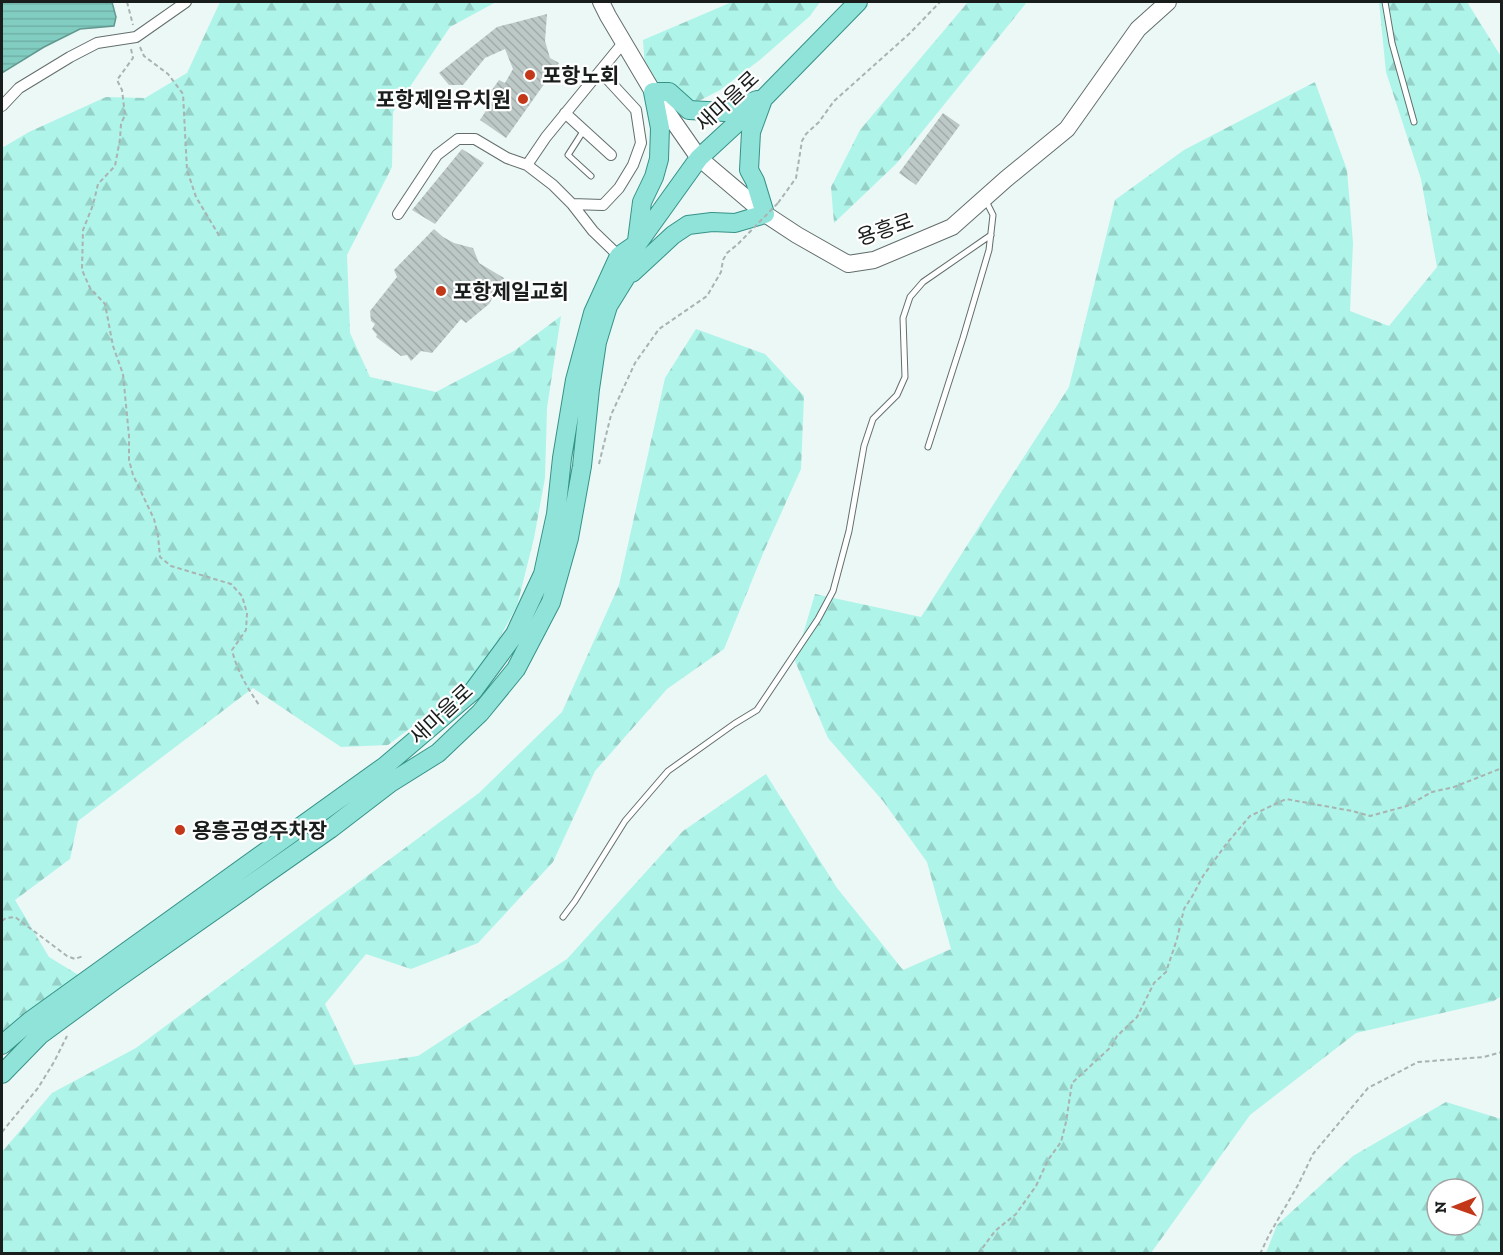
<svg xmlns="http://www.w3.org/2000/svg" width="1503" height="1255" viewBox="0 0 1503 1255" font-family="'Zilla Slab','Noto Sans KR',serif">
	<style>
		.forest { fill: url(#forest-firs); fill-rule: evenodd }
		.water { fill: url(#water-rules); stroke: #629890; stroke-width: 1.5 }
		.building { fill: url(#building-back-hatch) }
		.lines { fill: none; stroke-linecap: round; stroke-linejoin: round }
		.lane-casing { stroke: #636e6c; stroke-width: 7 }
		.street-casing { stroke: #636e6c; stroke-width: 12 }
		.secondary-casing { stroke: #636e6c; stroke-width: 18 }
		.primary-casing { stroke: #369287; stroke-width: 20 }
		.path { stroke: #a9b3b1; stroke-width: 2; stroke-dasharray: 4.5 3; stroke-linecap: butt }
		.lane { stroke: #fff; stroke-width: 5 }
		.street { stroke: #fff; stroke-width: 10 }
		.secondary { stroke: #fff; stroke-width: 16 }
		.primary { stroke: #90e3d9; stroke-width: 18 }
		.path-bridge { stroke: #a9b3b1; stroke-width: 2; stroke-dasharray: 4.5 3; stroke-linecap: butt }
		.poi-dot { fill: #c23818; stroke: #fff; stroke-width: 2 }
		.labels { text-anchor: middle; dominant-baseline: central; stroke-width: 4.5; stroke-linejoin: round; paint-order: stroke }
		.poi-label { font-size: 21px; font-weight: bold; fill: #191d1c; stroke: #fff; text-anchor: start }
		.street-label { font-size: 21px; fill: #191d1c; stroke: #fff }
	</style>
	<defs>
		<pattern id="forest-firs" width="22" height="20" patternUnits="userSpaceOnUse" patternTransform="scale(1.5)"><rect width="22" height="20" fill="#aef4e9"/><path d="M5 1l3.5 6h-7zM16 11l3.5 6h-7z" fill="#95d1c7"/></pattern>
		<pattern id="water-rules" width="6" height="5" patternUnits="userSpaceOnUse" patternTransform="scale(1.5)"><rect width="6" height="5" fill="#82cdc2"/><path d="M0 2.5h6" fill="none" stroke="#70b0a6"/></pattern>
		<pattern id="building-back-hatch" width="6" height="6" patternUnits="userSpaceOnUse" patternTransform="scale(1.5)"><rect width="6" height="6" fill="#bcc9c6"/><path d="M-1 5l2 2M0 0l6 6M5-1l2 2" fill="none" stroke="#a1acaa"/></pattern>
	</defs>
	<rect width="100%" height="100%" fill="#ebf8f6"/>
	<path class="forest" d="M220 2H496L450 27 393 112 392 167 347 255 350 333 370 377 436 392 514 351 561 316 547 408 545 478 534 538 517 606 481 671 463 690 429 714 388 745 341 747 253 688 78 821 70 859 15 900 49 957 80 976 2 1035V148L29 132 106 97 145 98 187 73Z
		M732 2H820L810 16 761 59 720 90 672 115 646 83 643 40Z
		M968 2H1027L896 164 834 223 831 187 860 130Z
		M1379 2H1467L1502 58 1501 996 1494 1001 1356 1033 1250 1115 1151 1253 2 1254V1152L52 1093 136 1048 479 793 562 712 619 585 665 378 696 329 765 354 804 396 801 469 764 551 724 649 667 689 595 771 553 862 478 943 411 969 366 954 325 1004 354 1065 418 1056 567 959 683 831 766 774 837 888 903 970 951 949 927 862 883 801 828 738 795 661 815 594 921 617 1069 387 1115 200 1184 150 1315 82 1347 170 1353 243 1350 311 1389 326 1437 267 1421 179 1386 72Z
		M1446 1102 1501 1119V1253H1266L1277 1225 1353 1156ZM1437 1189H1473V1225H1437Z"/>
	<path class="water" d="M2 2H112L116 17 114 26 80 29 44 47 2 73Z"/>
	<path class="building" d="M547 14 545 41 550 58 559 63 506 138 480 120 489 106 480 102 491 89 492 90 499 80 505 83 513 69 505 49 485 58 463 85H449L439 73 497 27Z
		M943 113 960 125 916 185 899 173Z
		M462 149 484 163 435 224 412 210Z
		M434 229 443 237 454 243 473 248 479 263 504 278 489 304 466 323 461 319 432 353 421 351 411 361 407 355 401 356 376 337 377 335 372 329 375 324 371 321 370 311 397 277 394 270Z"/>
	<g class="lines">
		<defs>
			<path id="lane" d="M1385 2 1392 43 1414 122
				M584 130 568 155 591 176
				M928 447 963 338 989 250 993 215 985 199
				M563 917 575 901 625 821 668 771 734 724 757 710 818 619 833 591 849 531 864 446 873 419 897 395 905 377 903 318 910 297 923 282 991 235"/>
			<path id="street" d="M600 71 636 110 641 143 633 165 619 188 603 205 572 204 553 185 527 165 546 137 623 43
				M2 106 19 88 70 57 97 43 136 37 186 2
				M565 113 611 155
				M572 204 593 231 619 256
				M398 214 437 155 458 139H475L507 158 527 165"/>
			<path id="secondary" d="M601 2 608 16 653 92 699 158 765 214 797 235 848 264 874 260 952 227 1006 179 1067 129 1138 29 1168 2"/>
			<path id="primary" d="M632 273 673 235 688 225 712 222 735 223 765 214 755 181 749 170 751 132 762 102
				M2 1045 30 1021 385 766 473 691 515 634 543 574 556 514 562 458 575 380 593 313 619 256 638 243 699 158 764 98 858 2
				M2 1074 40 1035 115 980 330 829 390 783 438 753 480 713 516 669 551 602 569 538 582 466 590 389 597 342 608 306 634 264 642 202 654 177 659 159 660 128 653 92H669L689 110 725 112 757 100"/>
		</defs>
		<use href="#lane" class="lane-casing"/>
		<use href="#street" class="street-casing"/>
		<use href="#secondary" class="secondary-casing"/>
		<use href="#primary" class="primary-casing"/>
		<path class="path" d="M127 2 133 25
			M140 47 144 56 168 74 183 94 187 170 196 197 220 237
			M131 49 133 58 117 80 122 90 125 115 121 124 120 139 115 166 98 184 93 205 83 230 82 270 90 288 105 304 113 346 123 374 129 436V460L133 475 154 519 158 536 160 557 171 566 231 584 242 596 247 613 246 630 232 650C237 671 247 687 259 705
			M778 203 796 178 802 141 806 134 819 122 834 101 910 33 940 2
			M599 464 611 415 635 363 659 329 707 296 721 272 723 260 727 253 738 244
			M2 921 6 918 15 917 67 956 75 959 83 956
			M2 1132 38 1088 54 1062 67 1036
			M978 1254 995 1231 1016 1214 1036 1186 1048 1160 1061 1142 1066 1122 1072 1083 1112 1046 1117 1036 1137 1017 1154 983 1166 972 1177 939 1184 909 1193 895 1203 876 1227 843 1250 816 1286 799 1352 811 1370 816 1407 806 1432 792 1454 787 1502 768
			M1260 1254 1269 1235 1298 1185 1313 1154 1368 1088 1418 1062 1484 1057 1502 1052"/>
		<use href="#lane" class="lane"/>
		<use href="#street" class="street"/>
		<use href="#secondary" class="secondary"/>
		<use href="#primary" class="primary"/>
		<path class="path-bridge" d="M738 244 778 203"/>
	</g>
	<g class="poi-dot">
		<circle cx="530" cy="75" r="6"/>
		<circle cx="523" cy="99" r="6"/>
		<circle cx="441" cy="291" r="6"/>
		<circle cx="180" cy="830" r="6"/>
	</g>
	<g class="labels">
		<g class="poi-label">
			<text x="542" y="75">포항노회</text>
			<text x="511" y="99" text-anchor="end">포항제일유치원</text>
			<text x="453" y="291">포항제일교회</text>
			<text x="192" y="830">용흥공영주차장</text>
		</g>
		<g class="street-label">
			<text transform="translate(727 101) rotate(-43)">새마을로</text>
			<text transform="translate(885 229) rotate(-19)">용흥로</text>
			<text transform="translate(441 714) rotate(-43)">새마을로</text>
		</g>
	</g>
	<rect width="1503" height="1255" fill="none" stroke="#191d1c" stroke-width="6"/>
	<g transform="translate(1455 1207) rotate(269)"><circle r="28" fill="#ffffff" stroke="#a3a5a4" stroke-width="1.5"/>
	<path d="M0-4.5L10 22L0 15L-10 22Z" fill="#c23818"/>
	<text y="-9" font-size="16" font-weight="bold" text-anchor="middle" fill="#191d1c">N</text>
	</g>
</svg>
